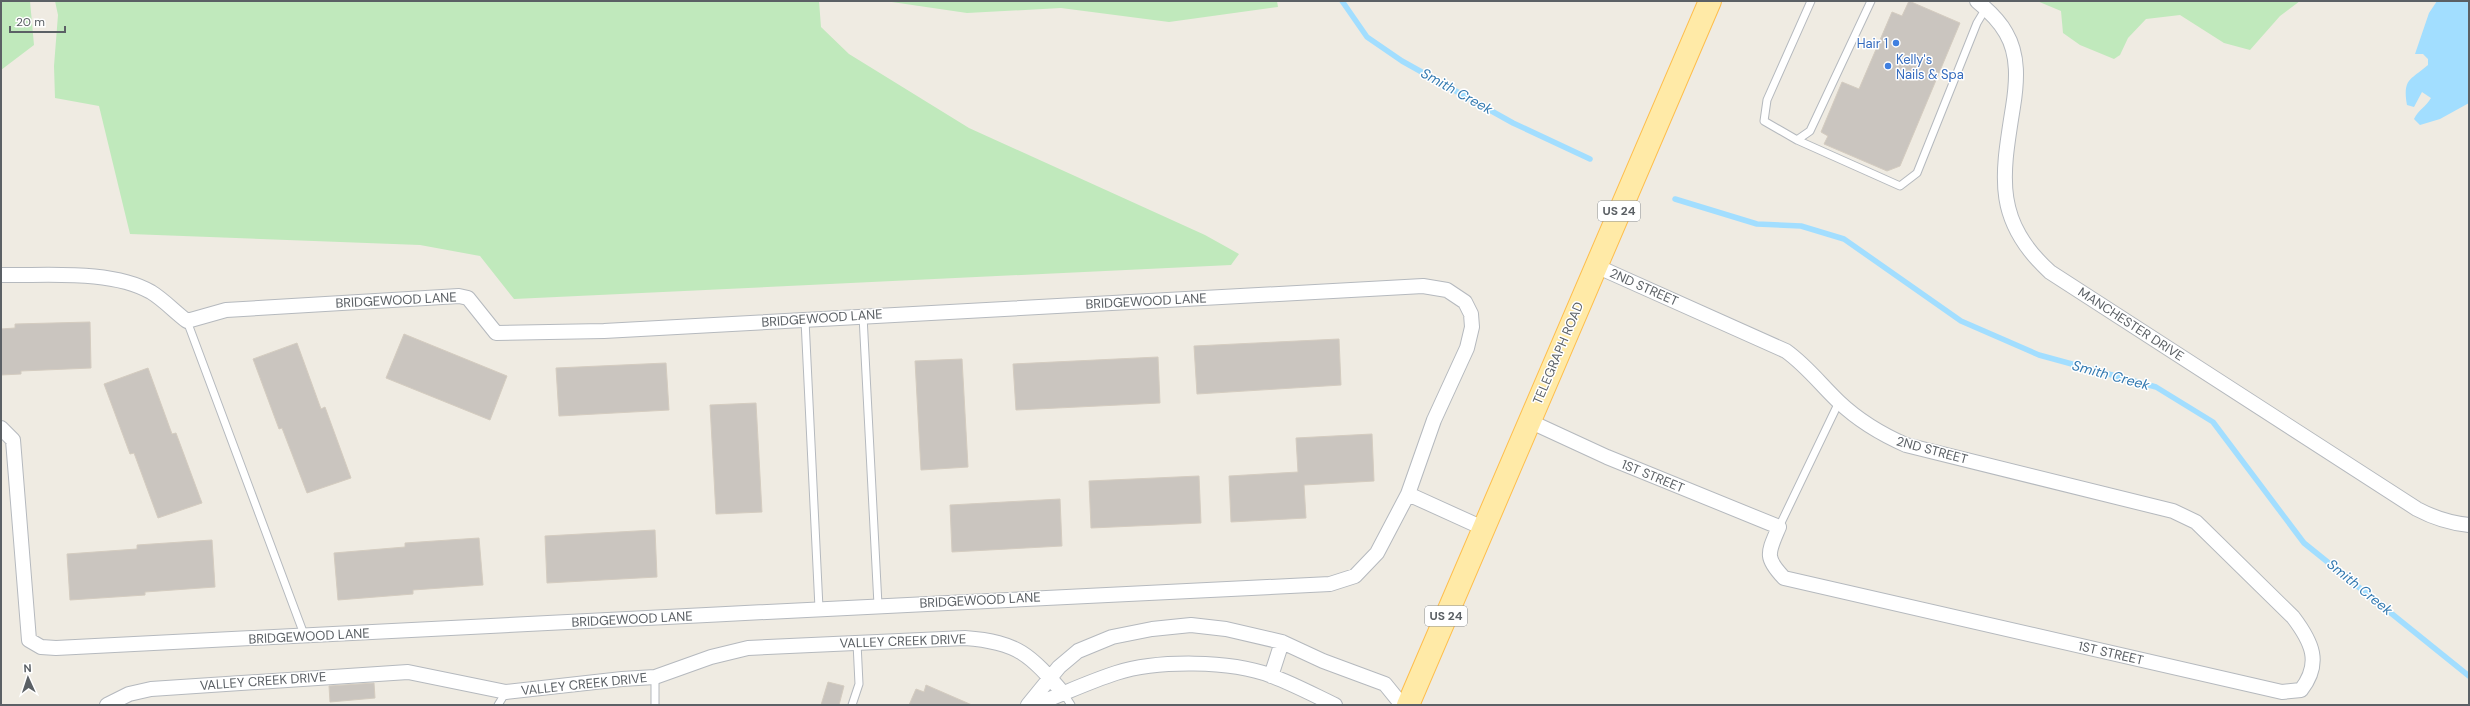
<svg xmlns="http://www.w3.org/2000/svg" width="2470" height="706" viewBox="0 0 2470 706" font-family="'DM Sans',sans-serif">
	<style>
		.green { fill: #c0e9bc }
		.water { fill: #a2deff }
		.lines { fill: none; stroke-linecap: round; stroke-linejoin: round }
		.stream { stroke: #a2deff; stroke-width: 5.5 }
		.building { fill: #cac5bf; stroke: #d4ccc0 }
		.lane-casing { stroke: #b5b9be; stroke-width: 9 }
		.street-casing { stroke: #b5b9be; stroke-width: 16 }
		.primary-casing { stroke: #febe4c; stroke-width: 24 }
		.lane { stroke: #fff; stroke-width: 7 }
		.street { stroke: #fff; stroke-width: 14 }
		.primary { stroke: #ffeaa7; stroke-width: 22 }
		.shop-dot { fill: #3f7fe0; stroke: #fff; stroke-width: 1.5 }
		.labels { text-anchor: middle; dominant-baseline: central; stroke-width: 3; stroke-linejoin: round; paint-order: stroke }
		.shield { fill: #fff; stroke: #8c9093; stroke-width: 1 }
		.shield-label { font-size: 12px; font-weight: bold; fill: #5b6065 }
		.shop-label { font-size: 13px; fill: #366cbe; stroke: #fff; text-anchor: end }
		.street-label { font-size: 13px; fill: #5b6065; stroke: #fff }
		.water-label { font-size: 14px; font-style: italic; fill: #347ab1; stroke: #fff }
	</style>
	<rect width="100%" height="100%" fill="#efebe2"/>
	<path class="green" d="M1 1H30L34 45 1 70Z
		M55 1H819L821 27 849 54 969 128 1205 235 1239 254 1231 265 514 299 480 256 420 245 130 234 99 106 55 98 54 66 58 15Z
		M885 1H1277L1278 7 1169 22 1061 8 967 13Z
		M2037 1H2300L2280 16 2250 50 2224 43 2180 15 2146 19 2128 38 2120 55 2114 59 2080 45 2063 33 2061 11Z"/>
	<path class="water" d="M2437 1H2469V103L2440 119 2420 125 2414 119C2418 110 2426 107 2431 98L2422 92 2414 107 2407 105C2403 79 2409 81 2428 65V59L2423 54H2415L2429 13Z"/>
	<g class="lines">
		<path class="stream" d="M1342 1 1367 37 1402 61 1513 123 1590 159
			M1675 199 1757 224 1801 226 1844 239 1961 321 2039 355 2156 387 2213 422 2304 543 2469 676"/>
	</g>
	<path class="building" d="M1909 1 1960 23 1900 166 1887 171 1824 144 1828 136 1821 132 1842 82 1859 89 1892 12 1902 16Z
		M90 322 91 368 21 371V374L1 375V329L15 328V324Z
		M404 334 507 376 490 420 386 378Z
		M1339 339 1341 385 1197 394 1194 346Z
		M297 343 321 409 325 407 351 478 307 493 282 428 279 429 253 359Z
		M1158 357 1160 403 1016 410 1013 364Z
		M962 359 968 467 921 470 915 361Z
		M666 363 669 410 559 416 556 368Z
		M148 368 172 434 176 433 202 503 158 518 134 453 130 454 104 384Z
		M756 403 762 512 716 514 710 405Z
		M1372 434 1374 481 1304 485 1306 518 1231 522 1229 476 1298 472 1296 438Z
		M1199 476 1201 523 1091 528 1089 481Z
		M1060 499 1062 546 952 552 950 505Z
		M655 530 657 577 547 583 545 536Z
		M479 538 483 585 413 590V594L338 600 334 553 405 547V543Z
		M212 540 215 587 145 592V595L70 600 67 554 137 549V545Z
		M828 682 844 686 839 705H821Z
		M374 683 375 698 330 702 329 686Z
		M926 685 972 705H909L916 689 924 692Z"/>
	<g class="lines">
		<defs>
			<path id="lane" d="M1811 1 1767 100 1764 121 1797 140 1810 131 1871 1
				M1797 140 1900 186 1917 173 1977 23 1986 8
				M863 316 878 605
				M805 320 819 608
				M187 321 305 637
				M1779 527 1839 402
				M655 677V705
				M1064 694 1071 705
				M498 705 506 692
				M852 705 859 684 857 643"/>
			<path id="street" d="M1977 1C1988 10 1999 20 2006 33 2019 55 2017 82 2013 107 2002 176 1993 220 2050 272L2417 509C2434 518 2449 523 2469 525
				M1 275C46 276 111 269 151 292 164 300 175 312 187 321L226 310 459 296 468 298 496 333 604 331 1423 286 1447 290 1465 302 1471 314 1472 327 1467 348 1434 420 1408 494 1377 553 1355 576 1330 584C905 603 481 628 56 648L41 647 29 640 13 440 1 428
				M1529 421 1607 457 1779 527C1768 553 1764 557 1784 578L2282 692 2301 690C2322 663 2312 642 2293 617L2196 522 2173 511 1906 445C1881 434 1859 421 1839 402 1821 385 1807 366 1786 351L1596 266
				M1408 494 1483 528
				M1271 676 1282 642
				M107 705 129 694 151 689 408 672 506 692 622 679 655 677 711 657 748 648 965 638C1019 642 1030 655 1064 694
				M1028 705 1059 667 1078 651 1112 637 1152 629 1191 625 1226 629 1282 642 1323 661 1385 684 1402 705
				M1034 705C1061 695 1088 682 1116 673 1157 660 1231 660 1272 676 1293 684 1314 695 1335 705"/>
			<path id="primary" d="M1408 705 1710 1"/>
		</defs>
		<use href="#lane" class="lane-casing"/>
		<use href="#street" class="street-casing"/>
		<use href="#primary" class="primary-casing"/>
		<use href="#lane" class="lane"/>
		<use href="#street" class="street"/>
		<use href="#primary" class="primary"/>
	</g>
	<g class="shop-dot">
		<circle cx="1896" cy="43" r="4"/>
		<circle cx="1888" cy="66" r="4"/>
	</g>
	<g class="labels">
		<g class="shield">
			<rect x="1598" y="201" width="42" height="20" rx="3"/>
			<rect x="1425" y="606" width="42" height="20" rx="3"/>
		</g>
		<g class="shield-label">
			<text x="1619" y="211">US 24</text>
			<text x="1446" y="616">US 24</text>
		</g>
		<g class="shop-label">
			<text x="1888" y="43">Hair 1</text>
			<text x="1896" y="59" text-anchor="start">Kelly's<tspan x="1896" dy="15">Nails &amp; Spa</tspan></text>
		</g>
		<g class="street-label">
			<text transform="translate(1644 287) rotate(24)">2ND STREET</text>
			<text transform="translate(396 300) rotate(-3)">BRIDGEWOOD LANE</text>
			<text transform="translate(1146 301) rotate(-3)">BRIDGEWOOD LANE</text>
			<text transform="translate(822 318) rotate(-4)">BRIDGEWOOD LANE</text>
			<text transform="translate(2131 324) rotate(33)">MANCHESTER DRIVE</text>
			<text transform="translate(1558 353) rotate(-67)">TELEGRAPH ROAD</text>
			<text transform="translate(1932 450) rotate(15)">2ND STREET</text>
			<text transform="translate(1653 476) rotate(22)">1ST STREET</text>
			<text transform="translate(980 600) rotate(-3)">BRIDGEWOOD LANE</text>
			<text transform="translate(632 619) rotate(-3)">BRIDGEWOOD LANE</text>
			<text transform="translate(309 636) rotate(-3)">BRIDGEWOOD LANE</text>
			<text transform="translate(903 641) rotate(-2)">VALLEY CREEK DRIVE</text>
			<text transform="translate(2111 653) rotate(13)">1ST STREET</text>
			<text transform="translate(263 681) rotate(-4)">VALLEY CREEK DRIVE</text>
			<text transform="translate(584 684) rotate(-6)">VALLEY CREEK DRIVE</text>
		</g>
		<g class="water-label">
			<text transform="translate(1457 91) rotate(29)">Smith Creek</text>
			<text transform="translate(2111 375) rotate(15)">Smith Creek</text>
			<text transform="translate(2360 587) rotate(39)">Smith Creek</text>
		</g>
	</g>
	<rect width="2470" height="706" fill="none" stroke="#5b6065" stroke-width="4"/>
	<g transform="translate(28 678) rotate(357)" stroke="#ffffff" stroke-width="3" paint-order="stroke">
	<path d="M0-3L7 15L0 10L-7 15Z" fill="#5b6065"/>
	<text y="-6" font-size="11" font-weight="bold" text-anchor="middle" fill="#5b6065">N</text>
	</g>
	<path d="M10 26v6h55v-6" fill="none" stroke="#5b6065" stroke-width="2"/>
	<text x="16" y="26" font-size="12" fill="#5b6065" stroke="#ffffff" stroke-width="3" paint-order="stroke">20 m</text>
</svg>
